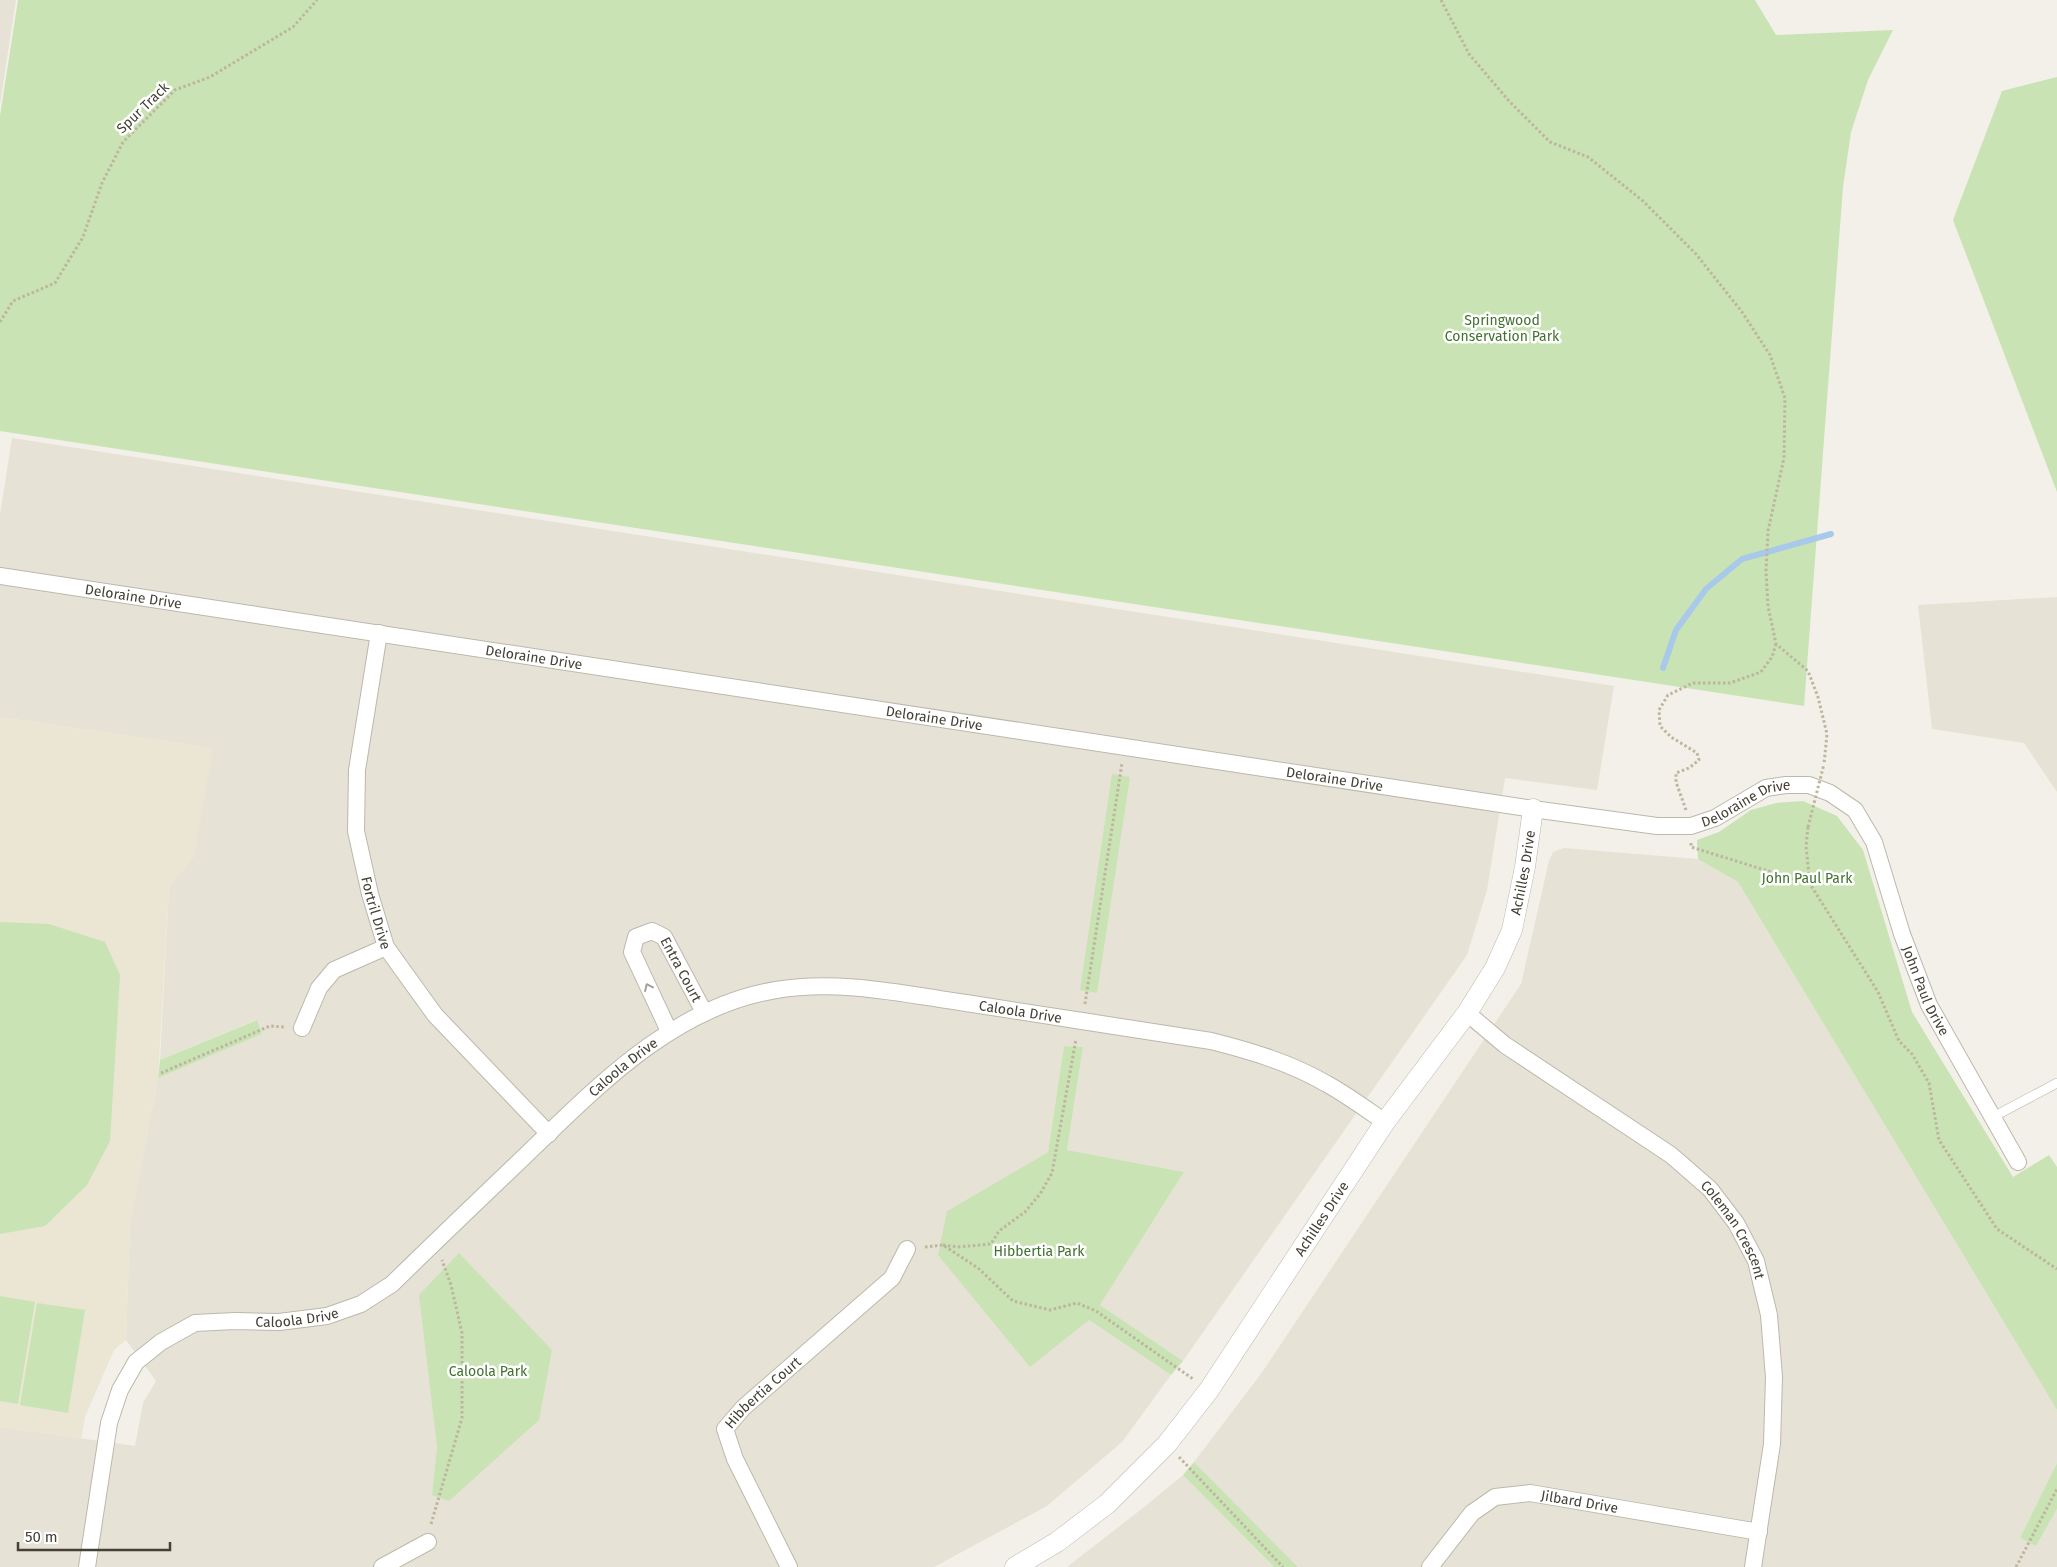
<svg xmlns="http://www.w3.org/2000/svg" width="2057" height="1567" viewBox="0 0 2057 1567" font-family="'Fira Sans',sans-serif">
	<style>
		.residential { fill: #e6e2d6; fill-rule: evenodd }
		.education { fill: #eae6d3 }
		.green { fill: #c9e3b4 }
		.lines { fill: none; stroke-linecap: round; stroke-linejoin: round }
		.stream { stroke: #a9c9ea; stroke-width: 6 }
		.service-casing { stroke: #bdb8ab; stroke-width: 10 }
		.minor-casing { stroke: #bdb8ab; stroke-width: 18 }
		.tertiary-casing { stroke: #bdb8ab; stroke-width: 21 }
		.path { stroke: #bdb59d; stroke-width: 3; stroke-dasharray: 2.5 2.5; stroke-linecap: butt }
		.service { stroke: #fff; stroke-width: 9 }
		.minor { stroke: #fff; stroke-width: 16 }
		.tertiary { stroke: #fff; stroke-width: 20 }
		.path-bridge { stroke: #bdb59d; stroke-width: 3; stroke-dasharray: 2.5 2.5; stroke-linecap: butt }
		.oneway { stroke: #a2a09b }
		.labels { text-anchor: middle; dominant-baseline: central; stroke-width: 5; stroke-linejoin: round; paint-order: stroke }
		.street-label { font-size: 14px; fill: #454137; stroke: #fff }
		.park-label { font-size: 14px; fill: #42712f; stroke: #fff }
	</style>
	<rect width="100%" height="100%" fill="#f2f0e8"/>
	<path class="residential" d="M0 0H16L0 104Z
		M12 438 1614 686 1597 790 1505 778 1487 890 1467 955 1183 1361 1100 1305 1184 1172 1067 1150 1083 1047 1064 1046 1048 1152 947 1211 1089 1320 1171 1375 1122 1442 1047 1506 934 1567H0V1427L135 1446 143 1403 156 1381 126 1340 130 1222 158 1078 262 1034 256 1020 160 1060 169 887 194 856 212 748 0 717V515ZM539 1420 432 1495 437 1446Z
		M2057 597V792L2024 743 1932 729 1918 605Z
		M1564 848 1698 859 1738 882 2057 1410V1463L2020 1538 2036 1546 2057 1509V1567H1298L1194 1462 1263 1371 1521 984 1549 861 1553 852Z
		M1183 1475 1274 1567H1067L1148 1504Z"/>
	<path class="education" d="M0 717 213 748 194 856 169 887 158 1078 130 1222 126 1340 114 1350 85 1417 81 1439 0 1427Z"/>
	<path class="green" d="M18 0H1755L1776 35 1893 30 1868 80 1851 132 1843 187 1804 706 0 431V116Z
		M2057 77V492L1953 220 2002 91Z
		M1112 774 1130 777 1097 993 1080 990Z
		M1803 801 1837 816 1863 850 1912 1012 2013 1177 2049 1155 2057 1167V1410L1738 882 1698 859 1697 840 1719 832 1751 810 1776 803Z
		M0 922 49 924 105 942 120 975 110 1141 87 1185 45 1226 0 1234Z
		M257 1020 262 1034 158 1078 160 1060Z
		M1064 1046 1083 1047 1067 1150 1184 1172 1100 1305 1183 1361 1171 1375 1089 1320 1030 1367 938 1255 947 1211 1048 1152Z
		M459 1253 552 1350 539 1420 449 1501 432 1495 437 1446 419 1295Z
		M0 1296 35 1302 18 1404 0 1401Z
		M37 1303 85 1310 68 1413 20 1405Z
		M1194 1462 1298 1567H1274L1183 1475Z
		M2057 1463V1509L2036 1546 2020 1538Z"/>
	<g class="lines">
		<path class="stream" d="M1663 668 1676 630 1706 589 1742 559 1831 534"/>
		<defs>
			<path id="service" d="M1993 1117 2057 1083"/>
			<g id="minor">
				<path id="s1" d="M0 576 1533 809 1657 826H1691L1715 818 1766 788 1786 785H1809L1830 793 1855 810 1874 842 1902 934 1929 1005 2018 1162"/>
				<path id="s2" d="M379 633 357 770 356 831 370 894 386 947 435 1015 549 1134"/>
				<path id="s3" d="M1467 1013 1505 1045 1671 1155 1710 1189 1736 1223 1756 1261 1769 1315 1774 1377 1772 1444 1753 1567"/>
				<path d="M302 1028 319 988 334 970 386 947"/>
				<path id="s4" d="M669 1031 632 952 636 937 652 931 664 937 704 1012"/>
				<path id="s5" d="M87 1567 109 1423 120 1390 136 1362 161 1342 195 1323 235 1321 279 1322 327 1316 361 1304 392 1284C436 1241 481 1198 526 1155 598 1086 673 1007 776 990 838 979 904 994 966 1003 1048 1016 1129 1028 1211 1041 1251 1051 1291 1063 1327 1084 1347 1095 1366 1109 1385 1122"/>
				<path d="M382 1567 428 1542"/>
				<path id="s6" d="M789 1567 735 1459 725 1429 743 1408 892 1278 907 1249"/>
				<path id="s7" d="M1430 1567 1472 1513 1495 1497 1530 1493 1759 1532"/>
			</g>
			<g id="tertiary">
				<path id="s8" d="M1015 1567 1057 1542 1107 1504 1167 1444 1209 1390 1385 1122 1467 1013 1495 968 1512 930 1525 867 1533 809"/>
			</g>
		</defs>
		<use href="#service" class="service-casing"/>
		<use href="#minor" class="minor-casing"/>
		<use href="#tertiary" class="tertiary-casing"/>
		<path class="path" d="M1441 0 1469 54 1509 101 1550 142 1588 157 1643 201 1696 254 1742 312 1770 355 1785 398 1784 458 1768 531 1766 571 1768 606 1776 644 1808 671 1818 697 1827 734 1824 764
			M0 322 13 301 55 283 83 237 102 183 123 142 175 90 210 77 293 27 317 0
			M1686 810 1676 782V773L1689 768 1699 760 1697 753 1671 737 1660 726 1659 710 1668 695 1693 683H1730L1761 672 1772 657 1776 644
			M1808 827 1806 846 1810 884 1878 992 1899 1041 1912 1054 1929 1083 1939 1140 1997 1229 2057 1269
			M1691 843V847L1810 884
			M1085 1004 1122 763
			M161 1073 270 1026 284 1027
			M943 1245 958 1247 991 1244 999 1231 1025 1212 1040 1194 1052 1173 1076 1039
			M925 1247 943 1245 978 1268 1013 1301 1050 1310 1077 1303 1096 1311 1193 1379
			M1179 1457 1283 1567
			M431 1524 462 1418V1333L451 1285 442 1260
			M2016 1567 2057 1489"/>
		<use href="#service" class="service"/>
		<use href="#minor" class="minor"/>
		<use href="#tertiary" class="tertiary"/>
		<path class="path-bridge" d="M1808 827 1824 764"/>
	</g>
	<defs><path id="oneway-chevron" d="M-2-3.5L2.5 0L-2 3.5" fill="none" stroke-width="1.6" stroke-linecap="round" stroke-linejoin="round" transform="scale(1.25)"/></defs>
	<use class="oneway" href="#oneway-chevron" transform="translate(648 987) rotate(-115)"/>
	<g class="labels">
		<g class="street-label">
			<text transform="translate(143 108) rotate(-44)">Spur Track</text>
			<text stroke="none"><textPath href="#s1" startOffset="135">Deloraine Drive</textPath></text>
			<text stroke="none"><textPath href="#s1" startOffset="540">Deloraine Drive</textPath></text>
			<text stroke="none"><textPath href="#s1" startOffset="945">Deloraine Drive</textPath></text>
			<text stroke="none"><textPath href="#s1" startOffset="1350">Deloraine Drive</textPath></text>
			<text stroke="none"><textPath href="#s1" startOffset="1770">Deloraine Drive</textPath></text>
			<text stroke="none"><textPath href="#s8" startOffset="875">Achilles Drive</textPath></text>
			<text stroke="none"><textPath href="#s2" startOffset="284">Fortril Drive</textPath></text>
			<text stroke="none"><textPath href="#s4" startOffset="170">Entra Court</textPath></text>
			<text stroke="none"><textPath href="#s1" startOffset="2085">John Paul Drive</textPath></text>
			<text stroke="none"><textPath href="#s5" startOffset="1226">Caloola Drive</textPath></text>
			<text stroke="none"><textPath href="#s5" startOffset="806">Caloola Drive</textPath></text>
			<text stroke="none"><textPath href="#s8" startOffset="470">Achilles Drive</textPath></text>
			<text stroke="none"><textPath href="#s3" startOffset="348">Coleman Crescent</textPath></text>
			<text stroke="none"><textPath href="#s5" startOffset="386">Caloola Drive</textPath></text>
			<text stroke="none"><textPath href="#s6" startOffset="205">Hibbertia Court</textPath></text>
			<text stroke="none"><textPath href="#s7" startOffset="182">Jilbard Drive</textPath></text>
		</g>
		<g class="park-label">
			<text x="1502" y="320">Springwood<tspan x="1502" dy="16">Conservation Park</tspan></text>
			<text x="1807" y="878">John Paul Park</text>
			<text x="1039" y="1251">Hibbertia Park</text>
			<text x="488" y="1371">Caloola Park</text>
		</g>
	</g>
	<path d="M18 1542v8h152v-8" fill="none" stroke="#454137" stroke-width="2.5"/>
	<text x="25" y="1542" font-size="15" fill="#454137" stroke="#ffffff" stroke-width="4" paint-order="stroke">50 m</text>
</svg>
